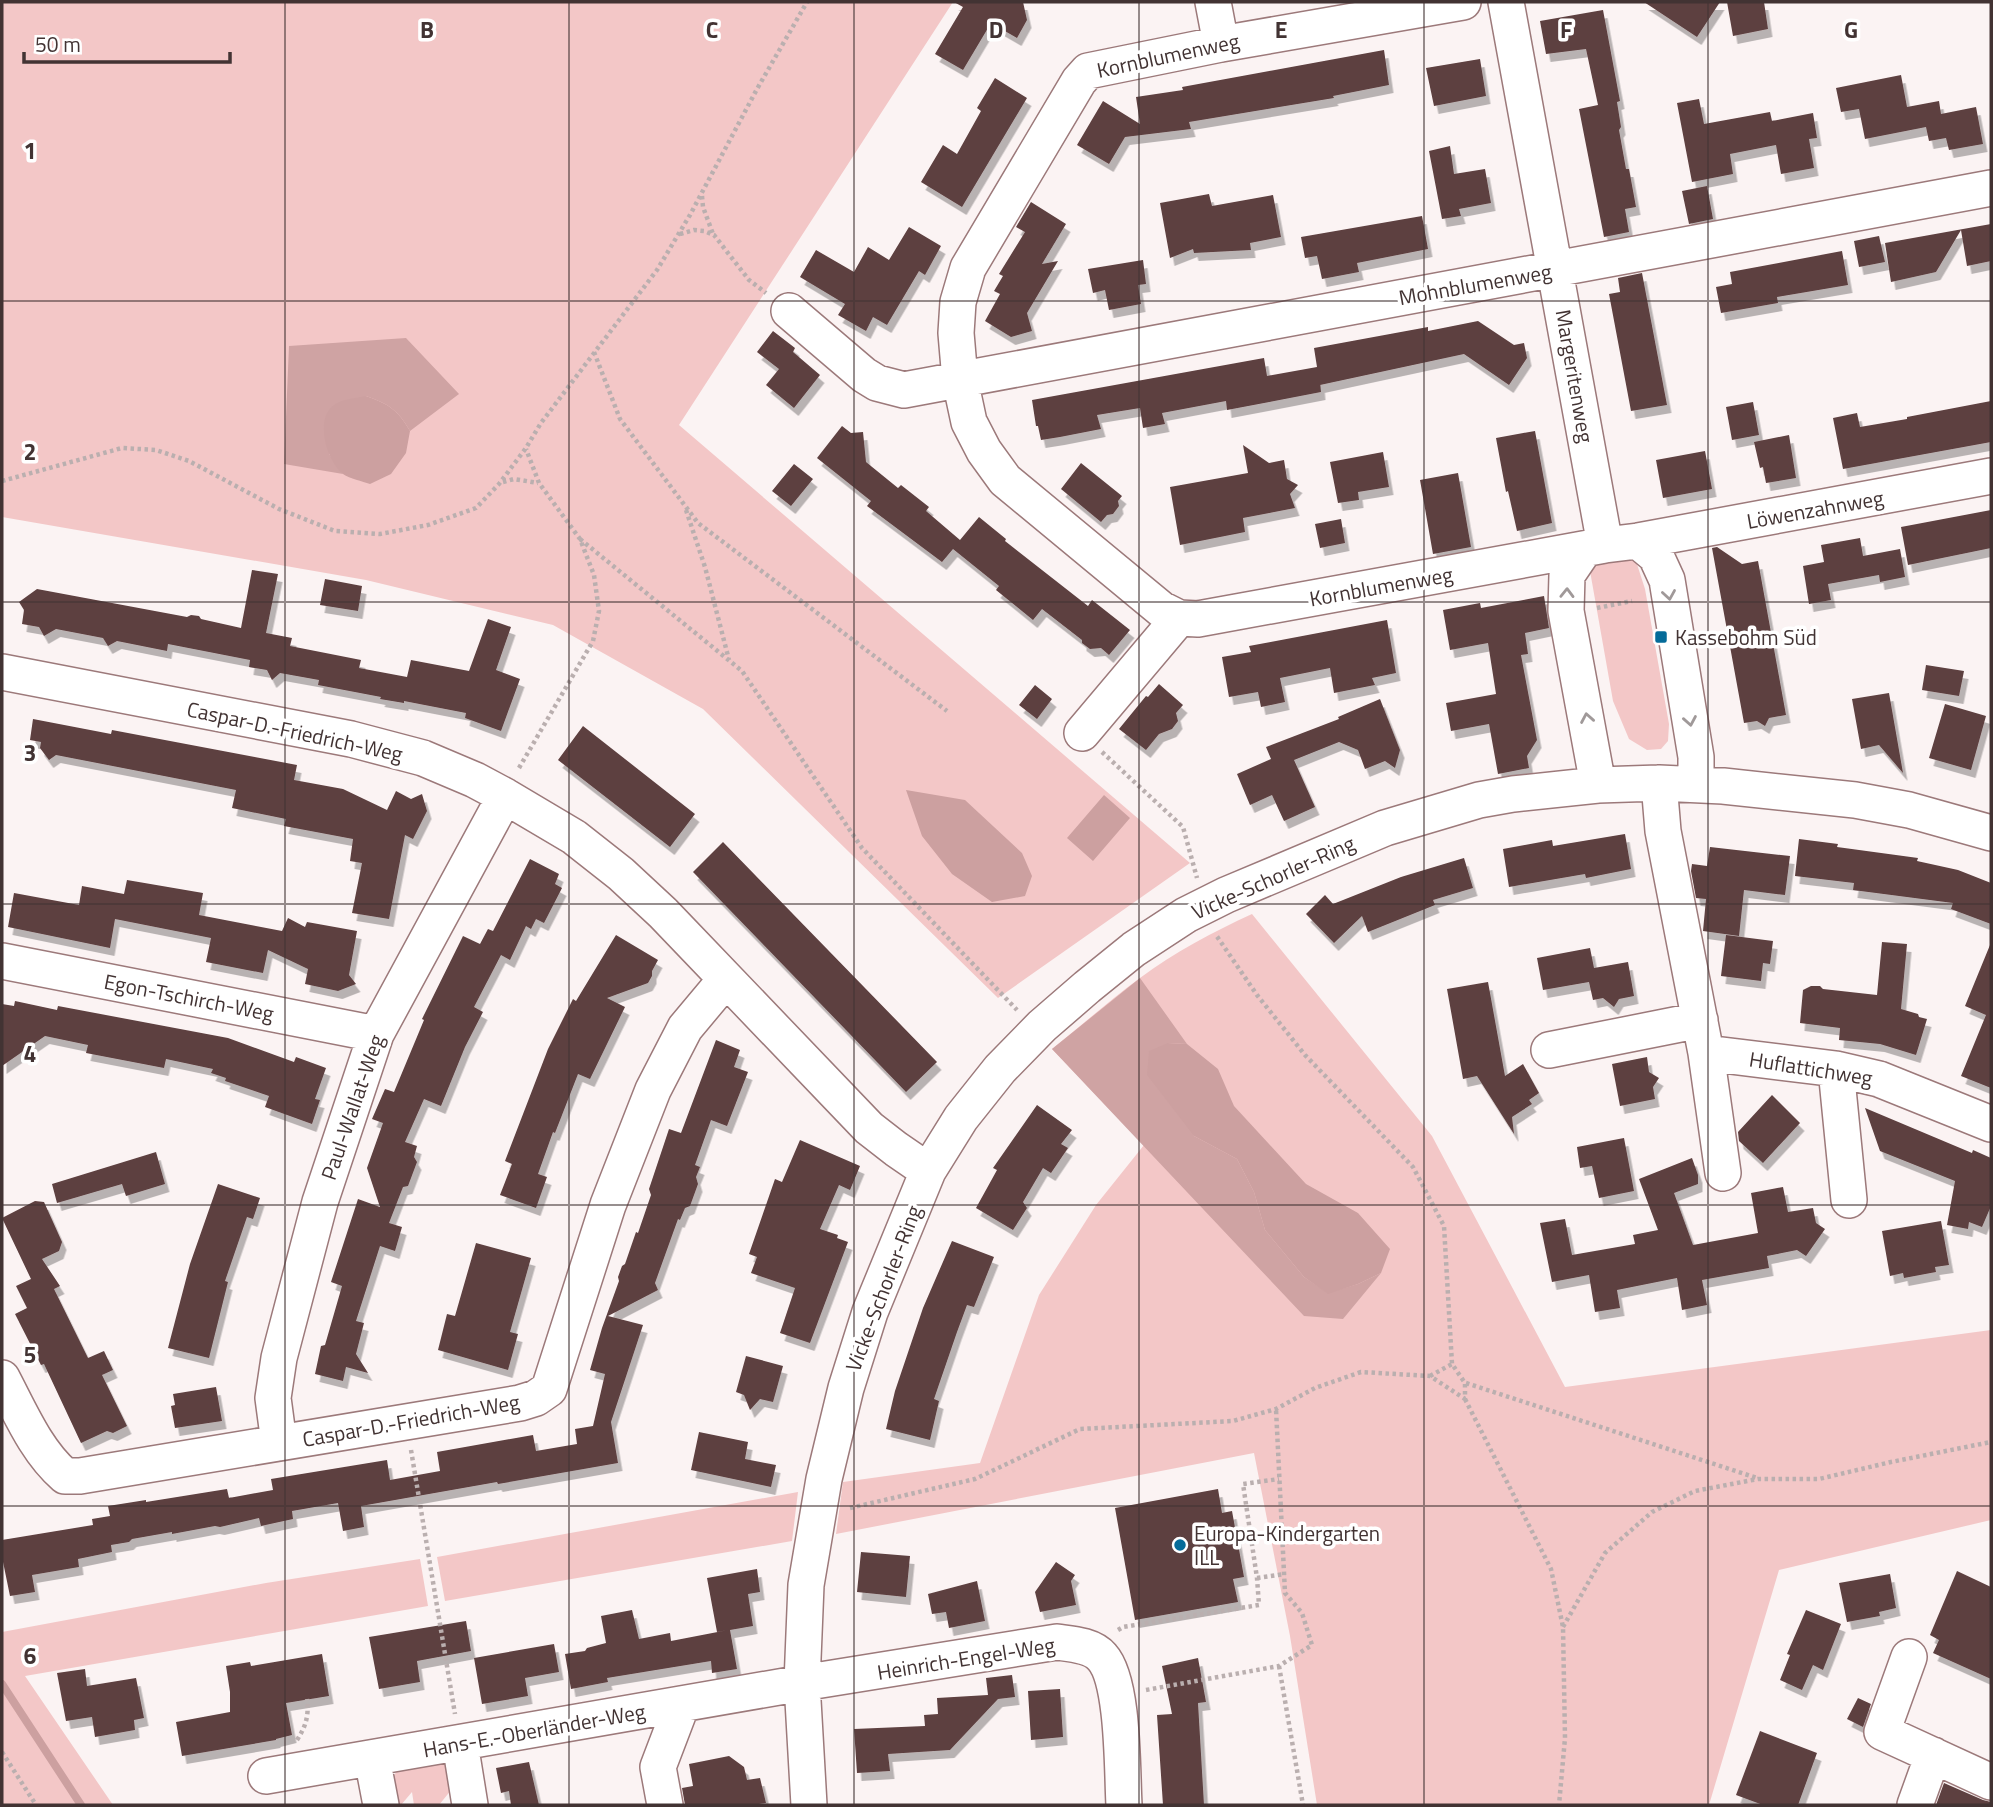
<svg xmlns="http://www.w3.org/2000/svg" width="1993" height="1807" viewBox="0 0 1993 1807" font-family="'Titillium Web',sans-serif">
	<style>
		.green { fill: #f3c7c7 }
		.forest { fill: #cfa3a3 }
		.water { fill: #cca0a0 }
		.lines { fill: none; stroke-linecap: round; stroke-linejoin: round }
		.stream { stroke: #cca0a0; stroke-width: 8 }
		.building { fill: #5d3f3f; filter: url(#shadow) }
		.minor-casing { stroke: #9c797a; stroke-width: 38 }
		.path { stroke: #baafaf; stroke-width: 4.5; stroke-dasharray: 3.5 3.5; stroke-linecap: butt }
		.minor { stroke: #fff; stroke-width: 35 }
		.oneway { stroke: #a09999 }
		.grid { fill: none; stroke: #423333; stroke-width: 2; stroke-opacity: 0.55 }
		.poi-dot { fill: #056b99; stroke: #fff; stroke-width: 2.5 }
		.labels { text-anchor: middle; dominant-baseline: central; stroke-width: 7; stroke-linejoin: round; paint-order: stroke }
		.street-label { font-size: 21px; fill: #423333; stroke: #fff }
		.poi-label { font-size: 21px; fill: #423333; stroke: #fff; text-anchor: start }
		.grid-label { font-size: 23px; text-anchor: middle; font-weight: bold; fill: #423333; stroke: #fff; stroke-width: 7; stroke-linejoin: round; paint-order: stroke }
	</style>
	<defs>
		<filter id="shadow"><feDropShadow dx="4.5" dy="8" stdDeviation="0" flood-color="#0004"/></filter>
	</defs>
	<rect width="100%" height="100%" fill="#fbf3f3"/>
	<path class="green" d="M2 2H953L679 425 1190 863 998 998 703 709 553 625 366 580 2 517Z
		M1623 558 1636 561 1645 589 1669 724 1668 741 1661 749 1647 750 1629 739 1613 701 1590 571 1602 560Z
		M1252 914 1432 1136 1565 1387 1991 1330V1520L1779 1570 1709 1805H1317L1290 1636 1254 1453 836 1534 843 1482 980 1463 1039 1295 1096 1205 1144 1145 1052 1049C1082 1025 1110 1000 1140 978 1175 952 1213 932 1252 914Z
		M798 1492 792 1541 445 1601 437 1557Z
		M420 1559 428 1606 25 1676 113 1805H2V1632L266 1583Z
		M437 1758 448 1763 456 1784 439 1805H414L412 1792 401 1805H394C387 1763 402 1765 437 1758Z"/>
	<path class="forest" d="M406 338 459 394 410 431C398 410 389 404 366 396L329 454 343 474 284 464 289 346Z
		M1140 978 1187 1044 1168 1043 1194 1136 1237 1159 1254 1192 1265 1230 1304 1277 1328 1293 1358 1284 1381 1273 1343 1319 1304 1316 1052 1049Z"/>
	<path class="water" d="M366 396C389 404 398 410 410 431L406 453 391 474 370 484C362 481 350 479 343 474 327 462 314 419 334 405 342 399 356 398 366 396Z
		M906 790 965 800 1022 853 1032 876 1025 896 992 902 952 874 922 836Z
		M1104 795 1130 818 1093 861 1067 838Z
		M1168 1043 1187 1044 1218 1069 1234 1106 1306 1184 1358 1213 1390 1249 1381 1273 1358 1284 1328 1294 1304 1277 1265 1230 1254 1192 1237 1159 1194 1136 1147 1075 1149 1051Z"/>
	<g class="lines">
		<path class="stream" d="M2 1684 81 1805"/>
	</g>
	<path class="building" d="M954 2H1023L1027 20 1017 38 991 23 963 70 935 54 963 7Z
		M1644 2H1720L1697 37Z
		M1727 2H1764L1768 29 1733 36Z
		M1603 10 1620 101 1617 102 1621 127 1619 130 1626 169H1629L1636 207 1625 209 1629 232 1604 237 1579 109 1598 105 1586 49 1546 54 1540 21Z
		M1384 50 1389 85 1333 96 1334 98 1189 122 1191 129 1125 137 1109 164 1077 145 1103 101 1140 124 1136 97 1183 90 1182 87Z
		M1480 59 1486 96 1434 106 1426 68Z
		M1901 75 1907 107 1939 101 1941 114 1976 107 1983 144 1949 150 1946 138 1929 141 1926 127 1865 139 1859 109 1841 112 1836 88Z
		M995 78 1027 98 962 207 921 182 943 145 957 154 981 111 977 108Z
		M1699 99 1704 124 1770 112 1772 121 1813 113 1817 138 1809 139 1814 168 1781 174 1776 145 1730 154 1733 174 1692 182 1677 103Z
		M1450 146 1454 174 1485 169 1491 203 1459 209 1461 216 1442 219 1429 151Z
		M1707 186 1713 219 1689 224 1682 191Z
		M1209 194 1212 206 1273 195 1281 237 1250 243 1251 250 1194 253 1193 249 1170 258 1160 203Z
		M1031 202 1066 224 1042 264 1058 261 1027 313 1032 331 1011 337 985 321 1000 294 994 291 1003 276 999 274 1025 232 1016 227Z
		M1422 216 1428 249 1357 263 1359 272 1322 279 1317 256 1305 258 1301 237Z
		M1991 224V261L1967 266 1961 230 1936 272 1891 282 1885 243Z
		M909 227 941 246 925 275 919 271 887 325 873 317 866 331 838 315 845 304 800 277 816 250 854 272 868 247 889 260Z
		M1879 236 1885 262 1859 267 1854 241Z
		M1842 251 1848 285 1777 297 1778 303 1721 313 1716 287 1732 284 1730 272Z
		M1143 260 1146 284 1138 285 1141 304 1109 310 1105 290 1093 293 1088 269Z
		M1642 273 1667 405 1631 411 1609 294 1620 292 1618 278Z
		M1478 321 1514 345 1524 343 1527 358 1509 385 1464 354 1320 385V381L1321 392 1227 410 1226 401 1162 413 1165 424 1143 428 1140 408 1097 415 1101 429 1060 437 1041 440 1038 426H1036L1032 400 1264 358 1267 376 1317 367 1314 348 1428 327V331Z
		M773 331 795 348 793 352 820 375 794 408 766 385 779 369 757 352Z
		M1991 401V442L1843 469 1833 418 1857 413 1860 427 1907 419V417Z
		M1753 402 1759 435 1732 440 1726 407Z
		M842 426 851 433 863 432 866 462 898 488 901 485 929 507 926 511 960 540 979 517 1006 539 1005 541 1088 606 1092 600 1130 630 1109 655 1101 648 1090 649 1082 643V640L1042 609 1033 620 996 590 999 586 953 549 942 562 867 506 871 501 817 458Z
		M1535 431 1552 523 1517 531 1508 491 1506 492 1496 438Z
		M1789 435 1796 478 1766 483 1763 467 1760 468 1754 442Z
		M1243 445 1269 463 1284 460 1287 479 1298 485 1290 494 1295 508 1243 518 1245 532 1180 545 1170 487 1248 473Z
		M1705 451 1712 489 1663 498 1656 460Z
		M1383 452 1389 487 1358 492 1359 500 1338 503 1330 462Z
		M1081 463 1122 496 1118 501 1119 506 1113 514 1107 515 1101 522 1061 489Z
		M794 464 813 479 791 506 772 491Z
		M1458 473 1471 547 1433 554 1420 480Z
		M1991 510V548L1908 565 1901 527Z
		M1341 519 1345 543 1320 548 1315 524Z
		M1860 538 1863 556 1900 549 1905 577 1880 582 1879 575 1828 584 1831 600 1809 604 1803 566 1824 562 1821 545Z
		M1717 547 1742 564 1758 561 1786 715 1769 718 1765 726 1757 721 1744 723 1712 548Z
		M252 570 278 574 266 633 292 638 290 646 361 660 359 668 407 677 411 660 469 671 488 619 511 627 496 670 520 679 501 731 465 718 466 713 404 701V703L380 699 381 697 318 685 319 680 280 673 272 680 267 670 249 667 250 660 168 644 167 651 117 641 108 646 103 638 56 629 44 636 39 627 22 624 24 610 19 602 37 589 187 617 191 615 199 616 201 619 241 628Z
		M325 579 362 586 358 611 320 605Z
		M1544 596 1549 628 1525 633 1528 654 1521 655 1537 740 1527 756 1529 768 1498 774 1489 724 1451 731 1446 703 1496 694 1488 643 1450 650 1443 610 1480 603 1481 608Z
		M1387 620 1396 673 1372 678 1375 685 1334 693 1330 668 1280 678 1285 702 1261 707 1258 692 1229 697 1222 657 1251 652 1249 646Z
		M1926 665 1964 671 1959 696 1922 690Z
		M1159 684 1183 705 1176 713 1178 721 1172 729 1159 734 1146 750 1119 729 1146 696 1148 697Z
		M1035 685 1052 699 1037 719 1019 705Z
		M1889 693 1903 773 1879 745 1861 749 1852 699Z
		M1380 699 1400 750 1395 768 1385 761 1365 769 1358 750 1339 742 1294 760 1315 807 1284 821 1272 795 1250 805 1237 774 1271 759 1266 747 1339 719 1338 717Z
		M1945 704 1986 716 1971 770 1929 758Z
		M33 719 111 734 112 730 297 765 294 780 343 789 387 810 396 791 411 799 422 794 427 811 413 839 405 835 389 919 352 913 362 863 350 861 353 839 284 826 286 819 232 808 236 790 56 755 49 760 40 748 41 742 30 740Z
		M583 726 695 814 670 847 558 760Z
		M1625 834 1631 869 1586 878 1585 874 1509 887 1503 849 1552 840 1553 846Z
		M1799 839 1838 844 1837 847 1918 858 1917 861 1958 870 1991 883V924L1951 909 1953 903 1853 890 1854 883 1795 876Z
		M723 842 937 1062 906 1092 693 872Z
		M1710 847 1790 856 1785 895 1744 890 1739 936 1703 931 1706 899 1696 898 1691 871 1692 864 1707 866Z
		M1464 858 1473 888 1433 900 1435 905 1368 932 1362 916 1334 943 1306 914 1325 895 1333 904 1401 877Z
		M530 859 559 874 555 884 562 888 544 923 536 919 531 929 526 926 510 960 501 955 474 1007 483 1012 465 1047 441 1106 424 1099 405 1142 417 1146 414 1157 417 1162 408 1186 403 1187 389 1223 402 1227 395 1251 380 1246 356 1321 364 1323 356 1354 368 1373 346 1367 343 1381 315 1374 321 1346 325 1345 342 1286 331 1282 358 1199 380 1207 367 1168 383 1123 372 1119 385 1089 394 1092 424 1020 422 1019 463 936 480 944 488 929 493 931Z
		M127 880 203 893 199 915 282 931 288 918 305 927 307 922 357 931 349 975 356 984 338 991 305 984 308 969 268 950 263 973 206 962 211 938 115 919 110 948 8 927 14 893 79 905 82 886 124 894Z
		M616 935 658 960 652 971V976L648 983 607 998 625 1007 590 1079 578 1074 555 1133 553 1132 538 1174 547 1177 536 1208 500 1195 512 1164 505 1161 548 1049 573 999 576 1001Z
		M1726 935 1773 941 1770 964 1763 963 1761 981 1721 976Z
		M1882 942 1907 944 1901 1009 1918 1014 1919 1017 1927 1019 1916 1055 1880 1044 1839 1040 1840 1028 1800 1023 1803 990 1811 986H1820L1823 989 1877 995Z
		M1990 945H1991V1088L1961 1076 1986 1015 1965 1006Z
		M1590 948 1594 968 1628 962 1634 996 1619 999 1614 1007 1603 998 1593 1000 1589 982 1543 990 1537 958Z
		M1488 982 1505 1076 1523 1064 1539 1093 1529 1100 1532 1104 1512 1117 1514 1134 1477 1076 1463 1079 1452 1017 1447 989Z
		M15 1001 57 1010 58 1006 228 1038 294 1062 296 1057 326 1068 315 1099 320 1100 312 1124 265 1107 269 1096 225 1081 226 1078 211 1073 213 1069 166 1059 164 1068 86 1053 88 1045 45 1036 2 1066V1004L14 1006Z
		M716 1040 740 1050 734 1067 748 1072 727 1126 711 1120 695 1165 700 1167 696 1177 698 1184 690 1206 685 1208 680 1220 678 1219 655 1283 658 1290 608 1316 643 1325 611 1422 618 1463 498 1484 497 1482 361 1506 364 1527 343 1531 338 1503 292 1511 293 1519 261 1526 259 1518 220 1527 215 1526 172 1534V1532L132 1539 129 1542 111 1545 112 1552 78 1559 79 1567 32 1575 35 1592 10 1596 2 1557V1540L93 1525 92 1519 110 1516 108 1506 146 1500V1502L227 1489 229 1498 273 1490 271 1479 387 1460 390 1480 440 1471 437 1452 533 1435 536 1451 577 1444 575 1429 593 1426 605 1374 590 1370 602 1328 619 1281 618 1277 622 1266 625 1264 636 1232 638 1233 651 1195 649 1189 669 1129 681 1133Z
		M1647 1057 1649 1072 1659 1078 1653 1087 1655 1099 1620 1106 1612 1064Z
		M1772 1095 1800 1123 1763 1163 1739 1141 1738 1132Z
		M1037 1105 1072 1130 1061 1144 1068 1148 1051 1173 1043 1168 1023 1202 1027 1208 1013 1230 976 1208 997 1170 993 1168Z
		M1865 1108 1972 1153 1973 1150 1991 1158V1206L1982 1227 1969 1222 1968 1229 1947 1225 1955 1181 1880 1151Z
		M1624 1138 1634 1191 1599 1198 1592 1166 1580 1168 1577 1147Z
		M800 1140 860 1166 850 1190 839 1185 820 1229 838 1235 837 1238 848 1242 810 1343 780 1333 795 1288 751 1273 757 1257 749 1254 775 1179 782 1182Z
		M156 1152 165 1184 126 1196 122 1184 57 1203 52 1184Z
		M1692 1158 1698 1175V1184L1674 1193 1693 1245 1758 1233 1751 1193 1783 1187 1788 1212 1813 1208 1816 1223 1825 1229 1806 1256 1797 1250 1767 1256 1769 1268 1702 1280 1707 1305 1682 1310 1677 1278 1617 1290 1620 1308 1595 1312 1589 1275 1552 1282 1540 1223 1565 1219 1572 1255 1635 1244 1633 1235 1658 1230 1639 1179Z
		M218 1184 260 1198 253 1219 247 1217 225 1281 228 1282 209 1358 168 1348 190 1264Z
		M35 1201 44 1202 62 1242 59 1251 42 1259 60 1286 54 1289 88 1358 104 1351 113 1370 102 1375 127 1426 113 1433 107 1431 81 1443 44 1364 41 1365 15 1314 27 1308 16 1286 31 1279 2 1218Z
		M1941 1221 1949 1265 1935 1267 1936 1272 1904 1278 1903 1273 1890 1276 1882 1231Z
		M952 1241 994 1257 974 1307 967 1305 957 1332 934 1399 939 1401 930 1440 886 1429 895 1391 923 1308Z
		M476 1243 531 1258 510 1332 518 1334 508 1370 438 1350 447 1314 455 1316Z
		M746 1356 783 1366 773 1402 760 1399 750 1410 744 1395 736 1392Z
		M216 1387 222 1421 175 1428 171 1406 175 1405 173 1394Z
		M699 1432 748 1442 745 1459 776 1465 771 1487 691 1470Z
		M1218 1489 1222 1513 1232 1511 1244 1577 1233 1579 1238 1602 1135 1620 1115 1508Z
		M861 1552 910 1556 906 1597 857 1592Z
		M1056 1562 1075 1575 1071 1581 1076 1605 1040 1612 1035 1592Z
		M757 1569 760 1592 748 1594 753 1626 730 1630 737 1669 712 1673 711 1661 607 1678 608 1682 571 1689 565 1654 585 1651 587 1648 606 1643 601 1616 632 1610 639 1639 670 1633 671 1641 728 1630 717 1632 707 1578Z
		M1957 1571 1991 1587V1679L1933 1653 1939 1640 1930 1635Z
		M1890 1574 1896 1608 1879 1612 1880 1616 1847 1622 1839 1583Z
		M977 1581 985 1621 949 1628 946 1612 932 1614 928 1594Z
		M1806 1610 1841 1624 1823 1670 1813 1665 1802 1690 1780 1680 1790 1655 1787 1654Z
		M466 1621 471 1651 417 1661 420 1682 379 1689 369 1637Z
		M554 1644 559 1672 525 1678 528 1696 482 1704 474 1658Z
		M322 1654 329 1696 286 1703 292 1735 276 1739V1740L182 1756 176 1722 230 1712V1692L226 1666 250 1662 251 1666Z
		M1198 1658 1206 1702 1198 1703 1204 1805H1163L1157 1715 1172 1714 1162 1666Z
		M85 1669 87 1686 136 1678 144 1718 134 1720 135 1730 95 1737 92 1717 66 1721 57 1673Z
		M1012 1675 1015 1697 998 1699 950 1750 888 1754 890 1771 857 1773 854 1729 925 1726 924 1715 938 1714 937 1698 988 1695 986 1678Z
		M1060 1689 1063 1737 1031 1740 1028 1691Z
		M1858 1698 1871 1704 1863 1727 1847 1719Z
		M1760 1731 1817 1753 1798 1805H1763L1736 1795Z
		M729 1756 744 1767 747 1780 760 1778 766 1803 752 1805H685L682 1788 693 1786 689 1764Z
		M529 1762 539 1805H511L509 1791 501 1793 496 1768Z
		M1944 1783 1983 1800 1991 1802V1805H1936Z"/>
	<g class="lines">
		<defs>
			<path id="minor" d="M1213 2 1221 44
				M1463 2 1221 44 1088 71 1079 81 968 268 958 302 956 333 960 380 969 422 984 451 1005 480 1161 609 1179 618 1198 619 1605 545 1638 541 1991 476
				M1506 2 1605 545
				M789 311 864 375 877 383 904 390 1991 188
				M1638 541 1656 556 1667 580 1696 757V784
				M1584 550 1567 575 1566 611 1598 785
				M2 672 351 739 423 758 475 780 505 796 574 837 621 874 663 913 869 1128 896 1149 928 1171
				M1082 733 1179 618
				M1659 783 1663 831 1706 1053 1723 1173
				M2 961 376 1034
				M1549 1050 1700 1020
				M1706 1053 1836 1069 1879 1079 1991 1124
				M1836 1069 1849 1200
				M2 1378C20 1412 36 1451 65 1476H80L520 1403 536 1398 549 1389 608 1205 653 1090 685 1028 726 979
				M279 1443 273 1398 279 1358 320 1202 376 1034 505 796
				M1909 1657 1882 1732 1991 1782
				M460 1743 470 1805
				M372 1758 381 1805
				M266 1776 802 1683 1057 1642C1071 1644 1092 1645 1102 1657 1124 1681 1122 1771 1124 1805
				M665 1805 658 1767 682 1704
				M809 1805 802 1683 806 1585 824 1479 846 1388 870 1312 928 1171 961 1118 1000 1069 1042 1026 1087 987 1134 949 1186 915 1226 895 1385 828 1479 800 1513 794 1598 785 1659 783 1723 786 1855 800 1909 810 1991 833
				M1915 1805 1933 1755"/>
		</defs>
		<use href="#minor" class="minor-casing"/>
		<path class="path" d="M702 196 703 207 713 234
			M680 234 694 230 704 231 714 235 749 280 766 293
			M594 352 620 419 698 523 947 711
			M2 481 122 448 156 450 189 461 279 509 335 531 380 534 428 525 476 508 499 484 526 448 541 423 657 270 690 215 757 89 807 2
			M503 482 514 479 538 483
			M686 510 705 567 729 660
			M580 539 742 671 862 848 1017 1010
			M1597 608 1632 601
			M1102 752 1183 827 1197 878
			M519 768 593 641 599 611 594 575 580 539 539 483 526 449
			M1430 1376 1452 1364
			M1466 1383 1757 1478
			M1465 1399 1551 1569 1563 1627 1565 1738 1559 1805
			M411 1450 455 1714
			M850 1508 975 1479 1080 1429 1233 1421 1276 1409 1315 1388 1361 1372 1430 1376 1465 1399V1383L1452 1364 1444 1226 1413 1167 1305 1055 1257 995 1216 935
			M1257 1578 1285 1574
			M1563 1627 1605 1553 1652 1512 1695 1491 1758 1479H1819L1891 1462 1991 1442
			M1118 1630 1123 1627 1259 1605 1257 1578 1243 1484 1279 1479
			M1279 1666 1303 1805
			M1146 1690 1279 1666 1312 1645 1302 1613 1285 1593 1276 1409
			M297 1740C306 1726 309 1716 307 1699
			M2 1752 36 1805"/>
		<use href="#minor" class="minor"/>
	</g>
	<defs><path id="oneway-chevron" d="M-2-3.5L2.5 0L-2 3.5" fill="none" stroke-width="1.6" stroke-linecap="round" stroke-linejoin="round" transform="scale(1.75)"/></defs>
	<g class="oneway">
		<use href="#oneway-chevron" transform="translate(1567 593) rotate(-89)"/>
		<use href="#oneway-chevron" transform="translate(1669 595) rotate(81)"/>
		<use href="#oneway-chevron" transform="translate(1587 718) rotate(-100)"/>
		<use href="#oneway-chevron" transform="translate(1690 721) rotate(80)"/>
	</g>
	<path class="grid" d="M285 2V1805M569 2V1805M854 2V1805M1139 2V1805M1424 2V1805M1708 2V1805M2 301H1991M2 602H1991M2 904H1991M2 1205H1991M2 1506H1991"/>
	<g class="poi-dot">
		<rect x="1654" y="630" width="14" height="14" rx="3.5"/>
		<circle cx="1180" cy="1545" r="7"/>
	</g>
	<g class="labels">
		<g class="street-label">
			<text transform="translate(1168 55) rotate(-12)">Kornblumenweg</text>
			<text transform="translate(1475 284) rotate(-10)">Mohnblumenweg</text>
			<text transform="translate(1575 376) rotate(80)">Margeritenweg</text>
			<text transform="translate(1815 509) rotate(-10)">Löwenzahnweg</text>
			<text transform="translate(1381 586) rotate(-10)">Kornblumenweg</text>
			<text transform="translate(295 731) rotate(12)">Caspar-D.-Friedrich-Weg</text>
			<text transform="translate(1273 877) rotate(-24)">Vicke-Schorler-Ring</text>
			<text transform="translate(189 997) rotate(11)">Egon-Tschirch-Weg</text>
			<text transform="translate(1811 1068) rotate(9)">Huflattichweg</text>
			<text transform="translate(352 1107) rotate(-71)">Paul-Wallat-Weg</text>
			<text transform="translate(883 1288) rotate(-69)">Vicke-Schorler-Ring</text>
			<text transform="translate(411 1420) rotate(-10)">Caspar-D.-Friedrich-Weg</text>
			<text transform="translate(966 1658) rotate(-9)">Heinrich-Engel-Weg</text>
			<text transform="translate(534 1730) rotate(-10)">Hans-E.-Oberländer-Weg</text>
		</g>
		<g class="poi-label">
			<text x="1675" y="637">Kassebohm Süd</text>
			<text x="1194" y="1533">Europa-Kindergarten<tspan x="1194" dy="24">ILL</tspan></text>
		</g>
	</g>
	<g class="grid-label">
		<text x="427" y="38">B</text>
		<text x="712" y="38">C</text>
		<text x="996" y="38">D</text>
		<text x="1281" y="38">E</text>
		<text x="1566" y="38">F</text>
		<text x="1851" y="38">G</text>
		<text x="30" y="159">1</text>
		<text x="30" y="460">2</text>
		<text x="30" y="761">3</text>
		<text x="30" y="1062">4</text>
		<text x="30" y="1363">5</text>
		<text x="30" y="1664">6</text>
	</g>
	<rect width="1993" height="1807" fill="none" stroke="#423333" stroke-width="7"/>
	<path d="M24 52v10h206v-10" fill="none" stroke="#423333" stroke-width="3.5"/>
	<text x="35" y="52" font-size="21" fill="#423333" stroke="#ffffff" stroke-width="5" paint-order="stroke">50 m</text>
</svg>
